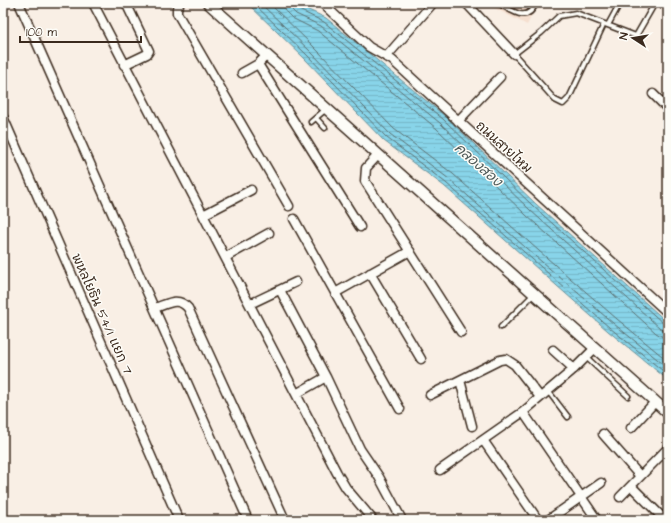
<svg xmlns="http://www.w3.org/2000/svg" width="671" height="523" viewBox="0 0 671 523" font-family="'Architects Daughter','Playpen Sans Thai',sans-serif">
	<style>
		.built { fill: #f5dfcf }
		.water { fill: url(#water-rules); stroke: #699098 }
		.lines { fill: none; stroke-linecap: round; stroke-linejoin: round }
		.shore { stroke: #5a6e6f; stroke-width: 1 }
		.service-casing { stroke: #3b2a1e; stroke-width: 7 }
		.minor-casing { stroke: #3b2a1e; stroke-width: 11 }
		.tertiary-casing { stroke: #3b2a1e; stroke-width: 13 }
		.service { stroke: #fdfcf7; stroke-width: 4 }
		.minor { stroke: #fdfcf7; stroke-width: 8 }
		.tertiary { stroke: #fdfcf7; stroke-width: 10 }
		.labels { text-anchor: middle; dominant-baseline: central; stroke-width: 3; stroke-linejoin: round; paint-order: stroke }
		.street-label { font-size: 13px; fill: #3b2a1e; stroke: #fdfcf7 }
		.water-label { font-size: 14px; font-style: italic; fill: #525d5b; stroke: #fdfcf7 }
	</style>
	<defs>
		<pattern id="water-rules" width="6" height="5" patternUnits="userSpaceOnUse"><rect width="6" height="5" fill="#88d4e9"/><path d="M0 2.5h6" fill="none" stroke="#76b6c7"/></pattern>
	</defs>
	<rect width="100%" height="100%" fill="#f9efe5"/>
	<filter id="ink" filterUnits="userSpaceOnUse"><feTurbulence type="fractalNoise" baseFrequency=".025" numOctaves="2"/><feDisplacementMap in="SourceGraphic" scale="8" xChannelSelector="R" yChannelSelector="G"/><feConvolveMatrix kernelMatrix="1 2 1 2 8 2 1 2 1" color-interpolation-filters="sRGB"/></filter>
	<g filter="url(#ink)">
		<path class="built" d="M485 3H538L527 25Z"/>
		<path class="water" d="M247 3H297L302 7 326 18 446 117 536 204 668 323V380L608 331 444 186 384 141 304 58Z"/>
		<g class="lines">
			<path class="shore" d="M253 3 307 55 387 138 446 183 610 328 668 375
				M260 3 311 52 390 134 449 179 535 256 614 324 668 368
				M269 3 315 48 394 129 453 174 539 251 617 319 668 361
				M284 3 286 12 292 18 318 31 436 128 526 215 656 333 661 336 668 337
				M290 3 291 9 296 14 321 26 440 123 530 210 660 328 668 331
				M295 3 296 6 299 10 324 22 443 119 533 206 664 324 668 326"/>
			<defs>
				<path id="service" d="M498 3C513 11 527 24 536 3
					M604 24 569 98 563 104 555 100 514 54 541 33 559 16 576 13 636 36 655 3
					M608 25 620 3
					M316 118 325 128
					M311 122 326 109
					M501 327 534 294
					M586 357 628 396
					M548 391 568 417"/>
				<path id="minor" d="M19 3 248 520
					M93 3 337 473 346 488 373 520
					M180 3 177 8V13L289 206
					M322 3 369 47 392 60 668 313
					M466 3 514 54
					M386 57 433 3
					M258 64 360 227
					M124 65 147 54 149 51 126 3
					M242 73 258 64 267 55
					M653 94 668 109
					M3 117 179 520
					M458 121 500 77
					M378 155 366 168 365 181 461 332
					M203 215 251 190
					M294 219 400 409
					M226 257 269 233
					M370 273 421 359
					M280 290 326 377 360 449 379 477 402 520
					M335 293 410 251
					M250 304 296 282
					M155 308C167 304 178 296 188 308L285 520
					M553 350 574 369
					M460 380 472 426
					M296 394 326 377
					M430 395 500 360 506 359 515 365 540 397
					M523 412 597 520
					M631 428 655 402
					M603 434 640 476
					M483 440 538 520
					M440 470 523 412 574 369 595 348
					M631 486 660 515
					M620 497 668 448
					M548 520 601 483"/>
				<path id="tertiary" d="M208 3 668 413"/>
			</defs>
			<use href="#service" class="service-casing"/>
			<use href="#minor" class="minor-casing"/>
			<use href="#tertiary" class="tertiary-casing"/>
			<use href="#service" class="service"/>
			<use href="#minor" class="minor"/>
			<use href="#tertiary" class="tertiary"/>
		</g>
	</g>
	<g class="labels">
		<g class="street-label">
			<text transform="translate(504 147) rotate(42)">ถนนสายไหม</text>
			<text transform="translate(102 314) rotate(66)">พหลโยธิน 54/1 แยก 7</text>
		</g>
		<g class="water-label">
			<text transform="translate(478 165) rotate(41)">คลองสอง</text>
		</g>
	</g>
	<rect width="671" height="523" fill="none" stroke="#fdfcf7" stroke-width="16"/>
	<rect x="8" y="8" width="655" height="507" fill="none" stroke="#3b2a1e" stroke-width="1.5" filter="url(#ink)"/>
	<g transform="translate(633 38) rotate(282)" stroke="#fdfcf7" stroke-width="3" paint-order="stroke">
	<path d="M0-3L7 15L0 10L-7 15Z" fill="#3b2a1e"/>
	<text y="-6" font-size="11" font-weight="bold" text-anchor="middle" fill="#3b2a1e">N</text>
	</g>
	<path d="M20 36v6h121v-6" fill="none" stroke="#3b2a1e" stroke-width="2"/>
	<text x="26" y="36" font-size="12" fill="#3b2a1e" stroke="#fdfcf7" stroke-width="3" paint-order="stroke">100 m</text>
</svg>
